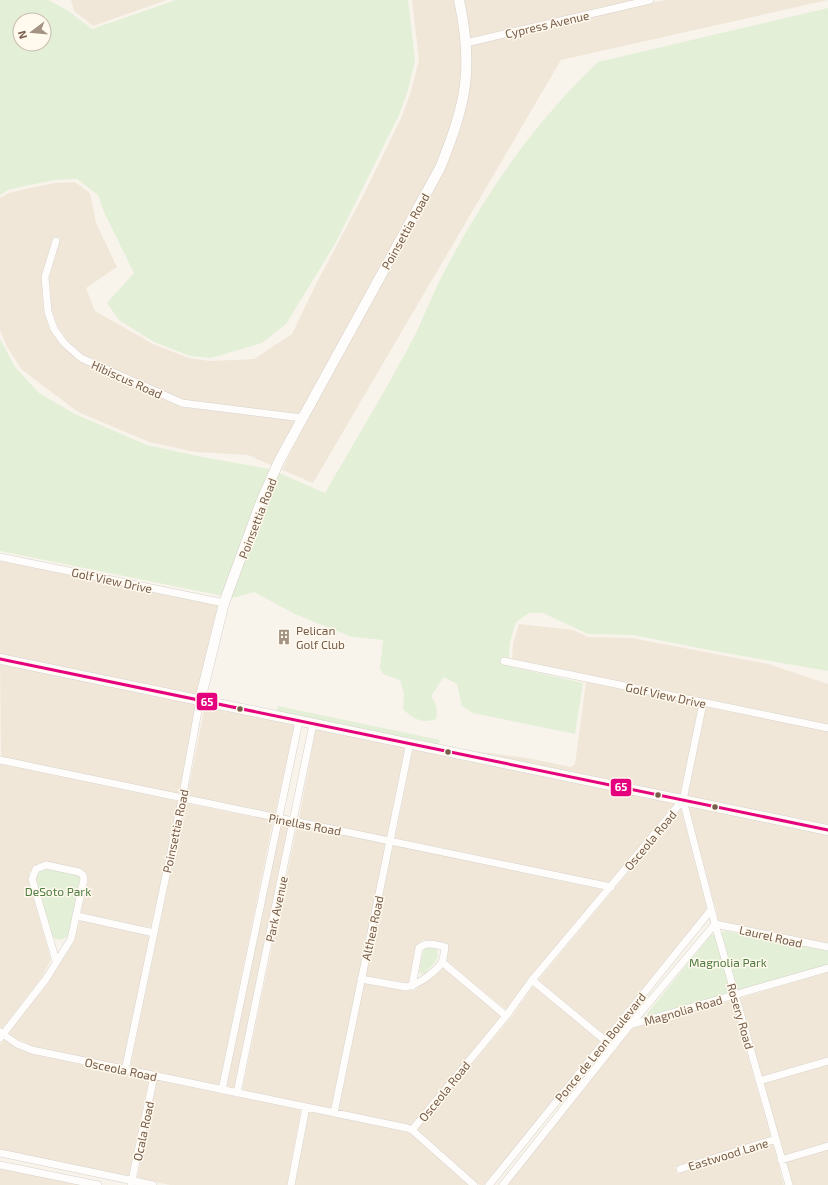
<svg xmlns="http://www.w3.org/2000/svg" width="828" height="1185" viewBox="0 0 828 1185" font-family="'Exo 2',sans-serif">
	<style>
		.residential { fill: #f1e7d9 }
		.green { fill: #e3efd7; fill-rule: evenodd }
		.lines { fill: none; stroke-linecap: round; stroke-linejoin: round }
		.street-casing { stroke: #d7d1ca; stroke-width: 8 }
		.secondary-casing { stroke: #d7d0c8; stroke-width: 11 }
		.street { stroke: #fefdfc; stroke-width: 7 }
		.secondary { stroke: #fefdfc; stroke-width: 10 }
		.bus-1-casing { stroke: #fff9ee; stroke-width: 6 }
		.bus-1 { stroke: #e5007d; stroke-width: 3 }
		.bus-dot { fill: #775d4b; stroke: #fff9ee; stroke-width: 1.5 }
		.labels { text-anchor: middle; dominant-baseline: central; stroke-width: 3; stroke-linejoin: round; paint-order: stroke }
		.street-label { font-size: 12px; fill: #775d4b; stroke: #fff9ee }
		.poi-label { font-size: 12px; fill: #775d4b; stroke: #fff9ee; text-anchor: start }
		.park-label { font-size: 12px; fill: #507d42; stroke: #fff9ee }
		.line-badge { stroke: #fff9ee; stroke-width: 1.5 }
		.badge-label { font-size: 11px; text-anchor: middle; font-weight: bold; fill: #fff }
	</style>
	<rect width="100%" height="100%" fill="#f8f4ec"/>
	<path class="residential" d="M71 0H167L93 26 74 11Z
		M412 0H455L464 69 457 112 437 167 301 414 184 400 83 355 67 340 58 327 52 311 49 278 60 238 53 237 41 277 44 313 50 330 61 345 79 361 181 407 298 421 275 467 248 455 195 452 149 442 78 412 22 370 7 347 0 330V198L9 193 25 189 55 183 75 182 90 193 96 223 117 267 86 288 95 311 153 344 189 358 210 361 254 359 292 334 316 284 365 192 402 116 411 91 419 60Z
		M463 0H634L470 38Z
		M665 0H828L561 60 313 483 282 470 307 419 444 169 457 136 469 90 471 68 470 45Z
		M0 561 220 606 199 696 0 655Z
		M519 624 573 630 588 637 632 638 768 664 828 684V724L512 659 513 643Z
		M0 662 198 704 179 794 1 757Z
		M586 682 699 705 680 796 443 747 527 758 571 767 575 764Z
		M205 705 295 723 275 814 187 796Z
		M706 707 828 731V826L687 798Z
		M316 728 405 746 387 837 299 819Z
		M413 748 676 803 609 883 395 838Z
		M0 764 178 801 151 928 81 913 88 879 87 874 82 869 47 862 39 863 33 867 29 873V883L51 960 42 977 2 1029 0 1027Z
		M185 803 273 821 219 1086 130 1068Z
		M688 805 828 834V944L718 921 716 909 715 907Z
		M681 809 707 909 605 1035 538 980Z
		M281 823 290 824 234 1089 226 1087Z
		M297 826 386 844 331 1108 242 1091Z
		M393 845 604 890 527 981 506 1010 446 961 449 947 446 943 430 940H423L417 945 409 983 366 976Z
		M80 920 150 936 122 1066 34 1047 8 1034 49 981 74 941Z
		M442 967 501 1016 411 1126 339 1110 364 983 405 991 415 990Z
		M828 972V1057L762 1076 740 998Z
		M533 986 600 1041 484 1185H480L417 1129 512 1016Z
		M732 1000 771 1137 675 1167 677 1174 773 1144 784 1185H508L632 1028Z
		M4 1040 15 1047 31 1054 149 1079 129 1176 0 1150V1044Z
		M828 1064V1142L784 1155 764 1083Z
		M157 1080 301 1110 287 1185H170L137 1178Z
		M309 1111 410 1133 468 1185H295Z
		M828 1149V1185H793L786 1162Z
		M0 1168 81 1185H0Z"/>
	<path class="green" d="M0 0H48L67 10 92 29 176 0H408L415 60 408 90 399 115 335 244 286 324 262 343 211 358 190 356 154 342 119 320 107 303 134 273 104 212 98 195 77 179 55 180 25 186 8 190 0 195ZM20 20H44V44H20Z
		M828 8V671L714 651 633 635 588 634 543 613H529L516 622 510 642 508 666 583 683 575 734 473 713 462 706 457 684 444 677 431 696C437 704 438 710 436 719 422 724 413 719 403 709L404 694 400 680 383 674 380 668 383 640 352 637 295 614 254 592 233 598 0 551V339L15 367 39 393 75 414 147 445 202 457 270 469 325 493C355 441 386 390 414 337 424 317 432 295 443 274 483 197 534 122 598 62Z
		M278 706 440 740 438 746 276 712Z
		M43 868 77 875 80 877 71 931C66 940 59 943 51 935L35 879 37 872Z
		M726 931 828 951V965L648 1017 647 1014 711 935Z
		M431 947 437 949C441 959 431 966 425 974H422L419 971 424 949Z"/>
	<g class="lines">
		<defs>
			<path id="street" d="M466 43 650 0
				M56 241 45 277 48 312 54 329 64 343 81 358 182 403 302 418
				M0 557 224 603
				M504 661 828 728
				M0 760 611 887
				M683 800 715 924 789 1185
				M77 916 154 933
				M442 962 506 1016
				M361 979 406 987C418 985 436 972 442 962 444 959 444 951 445 947 436 945 427 941 419 948L412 986
				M532 980 613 1047
				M630 1025 828 968
				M0 1032 17 1044 32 1050 407 1128 412 1130 474 1185
				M0 1038 46 979 71 939 84 879 83 875 79 872 46 865 36 869 32 879 56 961
				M125 1071 182 799 200 700
				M759 1081 828 1061
				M222 1090 299 721
				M237 1093 313 724
				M334 1113 410 743
				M412 1130 506 1016 532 980 683 800 703 703
				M0 1153 153 1185
				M781 1160 828 1146
				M0 1165 98 1185
				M680 1169 776 1139
				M131 1185 154 1076
				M291 1185 306 1107
				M489 1185 711 910
				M503 1185 630 1025 715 924 828 947"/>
			<path id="secondary" d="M0 659 828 830
				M200 700 224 603 261 502 279 461 440 168C466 103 474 70 459 0"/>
		</defs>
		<use href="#street" class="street-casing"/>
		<use href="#secondary" class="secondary-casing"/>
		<use href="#street" class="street"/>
		<use href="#secondary" class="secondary"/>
		<defs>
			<path id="bus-1" d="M0 659 828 830"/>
		</defs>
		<use href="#bus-1" class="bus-1-casing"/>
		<use href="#bus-1" class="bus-1"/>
	</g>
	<defs>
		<symbol id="building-bare" viewBox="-9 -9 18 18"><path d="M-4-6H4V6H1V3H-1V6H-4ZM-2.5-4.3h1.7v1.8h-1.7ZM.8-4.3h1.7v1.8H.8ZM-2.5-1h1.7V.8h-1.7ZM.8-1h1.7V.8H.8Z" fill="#a49283" stroke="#fff9ee" stroke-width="2.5" paint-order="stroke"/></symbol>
	</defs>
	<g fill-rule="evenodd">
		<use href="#building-bare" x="273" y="626" width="22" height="22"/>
	</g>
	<g class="bus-dot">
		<circle cx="240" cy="709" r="3.5"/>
		<circle cx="448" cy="752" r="3.5"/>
		<circle cx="658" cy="795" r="3.5"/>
		<circle cx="715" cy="807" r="3.5"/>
	</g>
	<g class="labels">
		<g class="street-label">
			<text transform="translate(547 24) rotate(-13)">Cypress Avenue</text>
			<text transform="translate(405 231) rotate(-61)">Poinsettia Road</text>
			<text transform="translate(127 379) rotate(24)">Hibiscus Road</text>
			<text transform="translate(257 518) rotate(-69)">Poinsettia Road</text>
			<text transform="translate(112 580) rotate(12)">Golf View Drive</text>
			<text transform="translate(666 695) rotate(12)">Golf View Drive</text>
			<text transform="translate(305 824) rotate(11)">Pinellas Road</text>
			<text transform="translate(175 831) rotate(-78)">Poinsettia Road</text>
			<text transform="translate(650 840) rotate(-50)">Osceola Road</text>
			<text transform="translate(276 909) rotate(-78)">Park Avenue</text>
			<text transform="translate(372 928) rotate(-78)">Althea Road</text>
			<text transform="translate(771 936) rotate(13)">Laurel Road</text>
			<text transform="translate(683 1010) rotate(-16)">Magnolia Road</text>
			<text transform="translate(741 1016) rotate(74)">Rosery Road</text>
			<text transform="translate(600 1047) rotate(-51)">Ponce de Leon Boulevard</text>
			<text transform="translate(121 1069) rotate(12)">Osceola Road</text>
			<text transform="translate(444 1091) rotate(-51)">Osceola Road</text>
			<text transform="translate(143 1131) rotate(-78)">Ocala Road</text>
			<text transform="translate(728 1154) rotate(-17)">Eastwood Lane</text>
		</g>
		<g class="poi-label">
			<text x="296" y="630">Pelican<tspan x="296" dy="14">Golf Club</tspan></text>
		</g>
		<g class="park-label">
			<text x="58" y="891">DeSoto Park</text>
			<text x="728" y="962">Magnolia Park</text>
		</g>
	</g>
	<g class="line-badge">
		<rect x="196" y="692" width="22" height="19" rx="4" fill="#e5007d"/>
		<rect x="610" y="778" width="22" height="19" rx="4" fill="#e5007d"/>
	</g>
	<g class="badge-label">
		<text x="207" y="706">65</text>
		<text x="621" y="791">65</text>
	</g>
	<g transform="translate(32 32) rotate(254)"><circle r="19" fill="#fff9ee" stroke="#c9bbad"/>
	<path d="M0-3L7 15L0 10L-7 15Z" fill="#a49283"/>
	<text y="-6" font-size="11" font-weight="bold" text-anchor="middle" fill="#775d4b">N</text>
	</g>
</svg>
